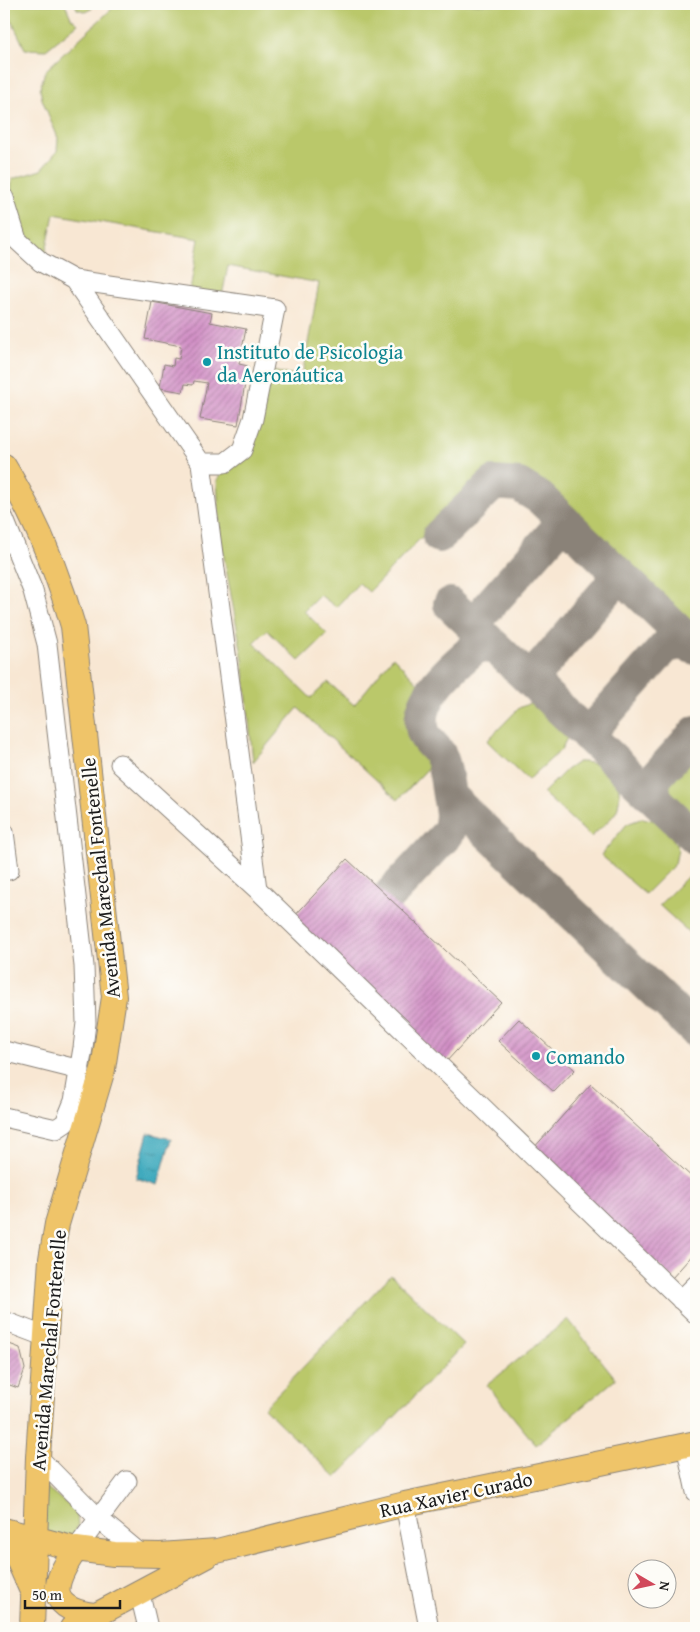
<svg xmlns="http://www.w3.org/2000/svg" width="700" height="1632" viewBox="0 0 700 1632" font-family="'Gentium Book Plus',serif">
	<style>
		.green { fill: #bac86a; stroke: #6b7243 }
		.water { fill: url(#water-ripples); stroke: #2e636d }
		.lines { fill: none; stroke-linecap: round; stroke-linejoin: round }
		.taxiway { stroke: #8a8278; stroke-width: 34 }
		.building { fill: url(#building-hatch) }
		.minor-casing { stroke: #8a8278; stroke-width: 21 }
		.major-casing { stroke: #8a8278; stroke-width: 26 }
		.minor { stroke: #fff; stroke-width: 19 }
		.major { stroke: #efc469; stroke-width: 24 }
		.culture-dot { fill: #0f9aa8; stroke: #fdfcf7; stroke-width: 2 }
		.labels { text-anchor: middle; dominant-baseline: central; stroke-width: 5; stroke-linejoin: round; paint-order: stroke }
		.culture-label { font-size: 20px; fill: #0d838f; stroke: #fdfcf7; text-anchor: start }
		.street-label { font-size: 20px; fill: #1c1c1c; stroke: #fdfcf7 }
	</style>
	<defs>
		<pattern id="water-ripples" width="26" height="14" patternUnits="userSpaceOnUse" patternTransform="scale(1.25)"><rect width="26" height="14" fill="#3faabe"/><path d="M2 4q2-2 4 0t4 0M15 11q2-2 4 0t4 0" fill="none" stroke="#348a9a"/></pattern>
		<pattern id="building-hatch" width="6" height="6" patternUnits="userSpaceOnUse" patternTransform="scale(1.25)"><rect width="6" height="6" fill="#d28fc6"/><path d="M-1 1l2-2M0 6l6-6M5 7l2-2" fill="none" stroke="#aa74a0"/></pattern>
	</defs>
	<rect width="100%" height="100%" fill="#fdfcf7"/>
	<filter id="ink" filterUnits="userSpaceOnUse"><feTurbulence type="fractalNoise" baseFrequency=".02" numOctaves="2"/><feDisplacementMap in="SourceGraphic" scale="10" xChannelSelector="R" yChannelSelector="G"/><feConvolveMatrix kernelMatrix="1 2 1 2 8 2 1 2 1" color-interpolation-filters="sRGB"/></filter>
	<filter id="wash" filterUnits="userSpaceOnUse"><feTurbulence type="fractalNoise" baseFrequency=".0096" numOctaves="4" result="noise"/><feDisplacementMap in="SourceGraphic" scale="20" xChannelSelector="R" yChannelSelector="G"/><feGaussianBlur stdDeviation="1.12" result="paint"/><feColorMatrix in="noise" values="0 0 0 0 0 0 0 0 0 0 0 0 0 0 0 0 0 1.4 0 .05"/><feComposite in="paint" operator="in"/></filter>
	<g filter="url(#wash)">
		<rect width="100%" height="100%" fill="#f8e7d3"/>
		<path class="green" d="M4 4H65L71 18 78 24 46 50 25 49 7 11 4 12Z
			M75 4H96L87 12 77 9Z
			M117 4H696V635L536 483C523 476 510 470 495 474 471 481 391 570 369 592L359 583 336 607 320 595 304 611 327 634 299 661 267 630 254 643 311 698 328 682 354 705 393 657 420 685C406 721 402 735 433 763L398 800 298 708 253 762 243 660 220 536 217 480 221 474 228 470 265 370 302 376 319 283 228 266 222 296 190 290 199 239 54 214 45 256C18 238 9 211 12 179L41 170 57 151 58 138 42 99 40 89 45 71Z
			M530 703C545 706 562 723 567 738L561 750 528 780 487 741 519 708Z
			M696 750V823C677 824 661 797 670 780 675 769 688 759 696 750Z
			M578 762C600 761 623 776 619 801 618 805 618 809 616 812 610 821 599 829 591 837L543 793 566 770Z
			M643 818 659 822 670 834 678 849 675 864 645 894 601 855 627 824Z
			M696 874V939L659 905 686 878Z
			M391 1275 464 1345 336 1478 264 1408Z
			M568 1319 616 1379 536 1445 487 1385Z
			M46 1487 77 1512 78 1526 70 1541 43 1534Z"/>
		<path class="water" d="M148 1133 171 1139 158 1185 136 1178Z"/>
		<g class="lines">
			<path class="taxiway" d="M439 536 494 483 519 485 540 498 696 648
				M450 604 696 838
				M472 625 564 521
				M530 680 620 575
				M587 735 666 646 681 643 696 648
				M450 797 696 1031
				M658 802 654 794 653 780 696 732
				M388 897 448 833C454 820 452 810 449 796 447 784 446 766 440 755 436 747 428 743 424 734 411 701 453 666 476 647L484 645 497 649"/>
		</g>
		<g id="blocks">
			<path class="building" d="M152 302 212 313 210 322 246 329 239 364 248 366 238 425 200 419 207 383 194 381 193 385 185 384 183 392 160 388 164 364 173 366 174 358 179 359 181 346 145 339Z
				M347 859 501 1002 445 1063 291 920Z
				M519 1019 575 1070 554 1092 498 1041Z
				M591 1084 696 1181V1251L672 1278 532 1150Z
				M4 1342 20 1348 25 1369 18 1388 4 1383Z"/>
		</g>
	</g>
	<g filter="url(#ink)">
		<use href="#blocks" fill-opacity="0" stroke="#8a8278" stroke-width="1"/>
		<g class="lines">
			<defs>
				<path id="minor" d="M4 198 17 240 41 262 74 280 275 309 253 419 242 450 225 463H201
					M74 280 201 463 257 889
					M4 519 33 591 47 644 84 966 86 1023 83 1048 74 1101 65 1123 56 1129 4 1117
					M120 764 257 889 696 1314
					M4 832 9 870
					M4 1051 80 1070
					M681 1300 696 1285
					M4 1321 46 1337
					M686 1445 696 1492
					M38 1457 100 1520 142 1555
					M405 1504 429 1628
					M76 1549 127 1481
					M139 1590 148 1628"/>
				<path id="major" d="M4 466C34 515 57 570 73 626L114 997 103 1069 57 1224 51 1259 38 1457 32 1628
					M4 1530 76 1549 114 1554 160 1555 217 1551 405 1504 696 1443
					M4 1533 12 1546 31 1589
					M76 1549C54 1581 43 1608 94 1615
					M72 1628 207 1556"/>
			</defs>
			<use href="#minor" class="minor-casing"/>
			<use href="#major" class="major-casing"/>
			<use href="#minor" class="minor"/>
			<use href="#major" class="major"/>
		</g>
	</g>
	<g class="culture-dot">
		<circle cx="207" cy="362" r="5"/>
		<circle cx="536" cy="1056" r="5"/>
	</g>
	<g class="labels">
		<g class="culture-label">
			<text x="217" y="351">Instituto de Psicologia<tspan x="217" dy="23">da Aeronáutica</tspan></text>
			<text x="546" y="1056">Comando</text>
		</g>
		<g class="street-label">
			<text transform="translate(100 878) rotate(-96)">Avenida Marechal Fontenelle</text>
			<text transform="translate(48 1350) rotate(-85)">Avenida Marechal Fontenelle</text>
			<text transform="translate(456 1494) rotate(-12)">Rua Xavier Curado</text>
		</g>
	</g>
	<rect width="700" height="1632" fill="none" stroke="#fdfcf7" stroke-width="20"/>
	<g transform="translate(652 1584) rotate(99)"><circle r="24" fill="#fdfcf7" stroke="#a3a29f"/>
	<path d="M0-4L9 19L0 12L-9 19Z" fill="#d1495b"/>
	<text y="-8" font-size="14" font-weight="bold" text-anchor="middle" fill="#1c1c1c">N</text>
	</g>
	<path d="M25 1600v8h95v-8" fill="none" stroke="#1c1c1c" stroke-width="2.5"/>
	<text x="32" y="1600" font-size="15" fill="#1c1c1c" stroke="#fdfcf7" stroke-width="4" paint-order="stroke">50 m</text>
</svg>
